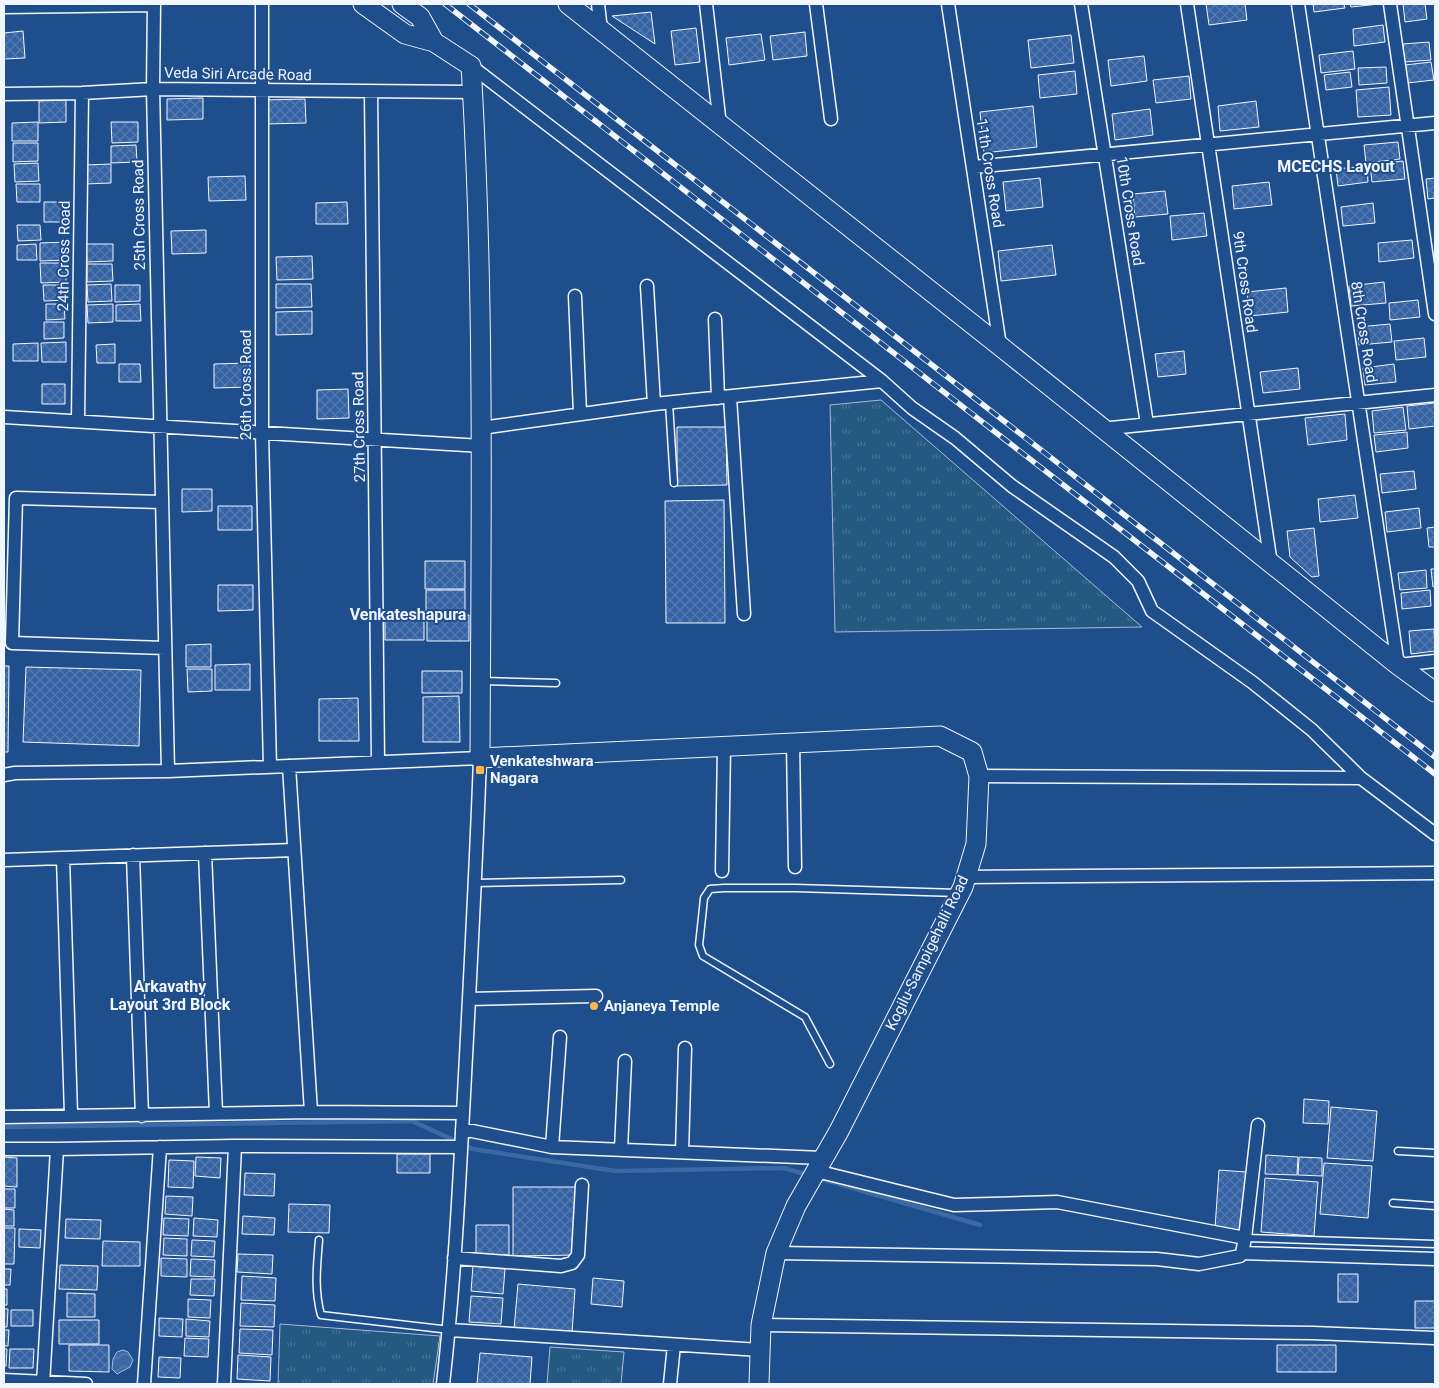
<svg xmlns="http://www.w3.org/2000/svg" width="1439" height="1388" viewBox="0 0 1439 1388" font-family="Roboto,sans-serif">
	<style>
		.grass { fill: url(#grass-tufts); stroke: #a8bbd7 }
		.water { fill: url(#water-waves); stroke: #a8bbd7 }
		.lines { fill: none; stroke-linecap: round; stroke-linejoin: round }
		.stream { stroke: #3b69a3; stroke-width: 4.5 }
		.building { fill: url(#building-cross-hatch); stroke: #f2f6ff }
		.lane-casing { stroke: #f2f6ff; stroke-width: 9 }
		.street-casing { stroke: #f2f6ff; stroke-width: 15 }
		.secondary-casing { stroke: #f2f6ff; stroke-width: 21 }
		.lane { stroke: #1f4e8c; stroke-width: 6 }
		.street { stroke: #1f4e8c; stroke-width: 12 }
		.secondary { stroke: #1f4e8c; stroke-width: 19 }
		.rail-casing { stroke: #f2f6ff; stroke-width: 5.5 }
		.rail { stroke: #1f4e8c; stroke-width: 4; stroke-dasharray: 11; stroke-linecap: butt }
		.poi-dot { fill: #ffb74d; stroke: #1f4e8c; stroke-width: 2 }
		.labels { text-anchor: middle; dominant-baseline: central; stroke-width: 4; stroke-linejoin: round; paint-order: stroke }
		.street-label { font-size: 15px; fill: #f2f6ff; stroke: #1f4e8c }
		.poi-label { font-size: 15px; font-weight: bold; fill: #f2f6ff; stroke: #1f4e8c; text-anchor: start }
		.neighbourhood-label { font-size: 16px; font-weight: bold; fill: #f2f6ff; stroke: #1f4e8c }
	</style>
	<defs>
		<pattern id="grass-tufts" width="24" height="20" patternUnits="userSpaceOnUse" patternTransform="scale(1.25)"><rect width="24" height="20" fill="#245a82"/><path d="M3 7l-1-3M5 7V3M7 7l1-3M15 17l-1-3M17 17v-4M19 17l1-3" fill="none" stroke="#447295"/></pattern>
		<pattern id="water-waves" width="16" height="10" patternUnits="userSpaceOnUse" patternTransform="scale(1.25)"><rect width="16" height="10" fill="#3b69a3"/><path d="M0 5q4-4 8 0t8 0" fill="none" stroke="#587fb1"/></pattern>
		<pattern id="building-cross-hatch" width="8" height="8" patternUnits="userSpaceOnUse" patternTransform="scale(1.25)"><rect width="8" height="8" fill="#3563a3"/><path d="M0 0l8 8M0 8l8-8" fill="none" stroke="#537ab1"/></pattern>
	</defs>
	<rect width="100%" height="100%" fill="#1f4e8c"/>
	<path class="grass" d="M881 400 1142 627 835 632 830 405Z
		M280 1324 440 1336 433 1384H278Z
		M550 1347 624 1352 621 1384H547Z"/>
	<path class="water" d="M123 1350 128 1352 133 1360 130 1367 117 1374 112 1369 113 1359 117 1352Z"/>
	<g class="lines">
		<path class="stream" d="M4 1127 412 1121 473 1149 615 1171 784 1168 808 1175
			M818 1178 980 1225"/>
	</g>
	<path class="building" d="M1206 4H1245L1247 20 1209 25Z
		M1313 4H1344L1345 8 1314 12Z
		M1350 4H1379L1351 7Z
		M1403 4H1425L1427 19 1405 22Z
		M651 12 655 44 612 16Z
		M1383 25 1385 42 1354 46 1353 29Z
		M696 28 700 62 675 65 671 31Z
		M23 31 25 58 4 59V33Z
		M805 32 807 56 773 60 770 36Z
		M761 34 765 60 729 65 726 38Z
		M1071 35 1074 63 1031 68 1028 40Z
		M1429 42 1431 60 1404 62 1403 44Z
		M1353 51 1355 69 1321 73 1319 55Z
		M1144 56 1147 81 1111 86 1108 60Z
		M1431 62 1434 80 1407 83 1405 65Z
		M1386 67 1387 83 1359 85 1358 68Z
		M1075 71 1077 94 1040 98 1038 75Z
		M1350 72 1352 87 1326 90 1324 75Z
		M1189 76 1191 99 1156 103 1153 80Z
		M1389 87 1391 115 1358 117 1356 90Z
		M203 98V119L167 120V99Z
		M305 99 306 123 266 124 265 100Z
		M66 100V122L39 123V101Z
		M1256 101 1259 127 1220 131 1218 106Z
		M1033 106 1037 147 984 153 980 112Z
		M1150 109 1153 135 1115 140 1112 114Z
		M38 122V141H12V123Z
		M111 122H138V142L112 143Z
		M1398 142 1400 159 1366 163 1364 145Z
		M13 143H38V161L13 162Z
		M136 145 137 162 111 163V146Z
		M1403 161 1405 179 1372 182 1370 165Z
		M38 163 39 181 15 182 14 164Z
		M111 164V183L85 184V165Z
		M1367 166 1368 182 1338 186 1336 169Z
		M245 176 246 200 209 201 208 177Z
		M1040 178 1043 207 1006 211 1003 182Z
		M1435 178V198L1428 199 1426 179Z
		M1269 182 1272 205 1234 209 1232 186Z
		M16 184H40V202H17Z
		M1165 191 1168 214 1135 217 1133 194Z
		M44 202H65L66 222H44Z
		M347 202 348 224H316V203Z
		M1373 203 1375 223 1343 226 1341 207Z
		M1204 213 1207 236 1172 240 1170 216Z
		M17 225H40L41 240 18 241Z
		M206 230V253L172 254 171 231Z
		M1412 240 1414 258 1379 262 1378 243Z
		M66 242 67 260 40 261V243Z
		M36 244 37 260H17V245Z
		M86 244H113V261L87 262Z
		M1052 245 1056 275 1001 281 998 251Z
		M312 256 313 279 277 280 276 257Z
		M40 263H66V282L41 283Z
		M87 264H112L113 281 87 282Z
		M1384 282 1386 303 1351 306 1349 286Z
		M111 284 112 301 88 302 87 285Z
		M276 284H311L312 307 276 308Z
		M43 285H66V300L44 301Z
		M115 285H140V301L115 302Z
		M1286 288 1288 312 1250 316 1247 292Z
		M1418 300 1420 317 1390 320 1389 303Z
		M46 304H64L65 319 46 320Z
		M113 304V322L88 323 87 305Z
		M140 304 141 321H116V305Z
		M312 311V334L276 335V312Z
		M44 322H64V338L44 339Z
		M1390 324 1392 342 1359 345 1358 327Z
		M1424 338 1426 357 1396 360 1394 341Z
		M66 342V362H42L41 343Z
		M38 343V361H13V344Z
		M115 344V363H97L96 345Z
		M1184 351 1186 374 1158 377 1155 354Z
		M250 363V387L214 388V364Z
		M119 364H140L141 382H119Z
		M1394 364 1396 382 1365 385 1363 368Z
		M1298 368 1300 389 1263 393 1260 372Z
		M42 384H65V404H42Z
		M348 389 349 418 317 419V390Z
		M1435 403V426L1409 429 1407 406Z
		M1403 407 1406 430 1374 433 1372 411Z
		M1345 414 1347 440 1308 445 1305 418Z
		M677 427H726L727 485 677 486Z
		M1407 432 1408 448 1376 452 1374 435Z
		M1414 471 1416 489 1382 493 1380 474Z
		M182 489H212V511L182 512Z
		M1355 495 1358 518 1320 522 1318 499Z
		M724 500 725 623H666L665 501Z
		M218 506H252V530H218Z
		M1419 508 1421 528 1387 532 1385 512Z
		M1435 527V547H1429L1427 528Z
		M1314 528 1319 576 1312 577 1290 557 1287 531Z
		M425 561H465V589H425Z
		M1431 569H1435V586L1433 587Z
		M1426 570 1427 588 1400 590 1398 573Z
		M218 585H253V610L218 611Z
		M426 590H465V613L426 614Z
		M1430 590 1431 606 1402 609 1401 593Z
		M424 614V640H385V615Z
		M427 615H469V641H427Z
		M1434 629 1435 651 1411 654 1409 631Z
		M211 644V667H186V645Z
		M250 664V690H215V665Z
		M4 666H9L8 752H4Z
		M26 667 141 670 139 746 23 742Z
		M187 669H212V691L188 692Z
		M422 671H462V693H422Z
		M459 696 460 742H423V697Z
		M358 698 359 741H319V699Z
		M1304 1099 1329 1101 1328 1124 1303 1123Z
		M1331 1107 1377 1111 1373 1161 1327 1158Z
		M397 1154H430V1173H397Z
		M1266 1155 1298 1157 1297 1175 1265 1174Z
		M4 1157 17 1158V1187L4 1186Z
		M196 1157 221 1158 220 1178 195 1176Z
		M1299 1157 1322 1158V1176L1298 1175Z
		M169 1160 194 1161 193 1188 168 1187Z
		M1324 1163 1372 1166 1368 1218 1320 1214Z
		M1219 1170 1246 1172 1241 1230 1215 1228Z
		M245 1173 275 1174 274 1196 244 1195Z
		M1265 1178 1318 1182 1314 1236 1261 1232Z
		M513 1187H576V1255L513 1256Z
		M4 1189H15V1208H4Z
		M166 1196 193 1197 192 1216 165 1214Z
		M289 1204 330 1205 329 1233 288 1232Z
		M4 1209 14 1210V1226H4Z
		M243 1216 275 1218 274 1235 242 1234Z
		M164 1218 189 1219 188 1236 163 1235Z
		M194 1218 218 1220 217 1237 193 1236Z
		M66 1219 101 1220 100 1239 65 1238Z
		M476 1225H509V1255H476Z
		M4 1228H15L14 1264H4Z
		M19 1229 41 1230 40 1248 19 1247Z
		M164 1238 187 1239V1256L163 1255Z
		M192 1240 215 1241 214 1257 191 1256Z
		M103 1241 140 1242V1266H102Z
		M238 1254 273 1255 272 1274 237 1272Z
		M161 1258 187 1259V1277L161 1276Z
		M191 1259 215 1260 214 1277 190 1276Z
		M60 1265 98 1266 97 1290 59 1289Z
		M473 1266 505 1269 503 1294 471 1291Z
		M4 1269H11L10 1285H4Z
		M1338 1274H1358V1302H1338Z
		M242 1276 276 1278 275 1301 241 1300Z
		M593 1278 624 1281 622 1307 591 1304Z
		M191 1279H215L214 1296 190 1295Z
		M518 1284 575 1289 572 1333 514 1329Z
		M4 1289H7V1305H4Z
		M67 1293 95 1294V1317H67Z
		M471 1296 503 1298 501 1324 469 1322Z
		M188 1299 211 1300 210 1318 188 1317Z
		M1415 1301H1435V1328H1415Z
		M241 1303 275 1305 274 1327 240 1326Z
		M4 1309H8L7 1327H4Z
		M11 1310H33V1326H11Z
		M159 1318 183 1319 182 1337 159 1336Z
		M186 1319 210 1321 209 1337 186 1336Z
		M59 1320H99V1344H59Z
		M240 1329 273 1330 272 1355 239 1353Z
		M4 1330H9L8 1346H4Z
		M185 1338 209 1339 208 1357 184 1356Z
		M69 1345H109V1372L69 1371Z
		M1277 1345H1336V1372H1277Z
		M4 1349H7L6 1366H4Z
		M10 1349H34L33 1368H9Z
		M480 1353 532 1357 530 1384H477Z
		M238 1355 271 1357 270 1381 237 1379Z
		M159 1357 181 1358 180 1378 158 1377Z"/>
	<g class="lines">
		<defs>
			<path id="lane" d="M669 403 674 483
				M482 681 556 683
				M476 883 621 880
				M830 1064 805 1017 703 956 699 945 703 908 704 898 710 889 724 888H796L958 893
				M1398 1151 1435 1153
				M1393 1203 1435 1206
				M1245 1238 1435 1244
				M319 1240C317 1266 314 1289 321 1315L450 1330"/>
			<path id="street" d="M154 4 153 89 168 771
				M262 4V433L270 767
				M598 4 601 30
				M706 4 720 125
				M816 4 831 119
				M948 4 1000 346
				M1081 4 1147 424
				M1187 4 1271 564
				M1298 4 1398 665 1435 661
				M1390 4 1435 314
				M4 7 153 5
				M471 66 882 381 654 404 481 428
				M371 92 378 762
				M4 94 82 93 153 89 472 92
				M973 167 1435 123
				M647 286 654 404
				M575 296 580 413
				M715 319 718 398
				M882 381 912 408 955 438 1012 486 1114 557 1138 581 1152 611 1252 682 1312 730 1361 778
				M730 397 744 614
				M4 417 482 446
				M78 421 82 93
				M1101 429 1435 395
				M161 502 16 498 12 643 165 648
				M793 742 795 867
				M289 766 311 1112
				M4 775 15 773 168 771 480 758C476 870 470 982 464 1094 459 1191 454 1288 443 1384
				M979 776 1361 778 1435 834
				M205 853 216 1113
				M133 855 142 1116
				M63 858 71 1115
				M4 860 294 850
				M722 871 724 746
				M966 877 1435 873
				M469 999 596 996
				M4 1117 311 1112 463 1113
				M462 1129 552 1147 822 1158
				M552 1147 560 1037
				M4 1149H57L235 1146 461 1147
				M621 1150 625 1061
				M682 1152 685 1048
				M1245 1238 1258 1125
				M776 1253 1157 1259 1199 1264 1240 1256 1242 1253 1245 1238 1057 1202 954 1205 816 1171
				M1242 1253 1435 1259
				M454 1258 561 1266 572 1263 578 1255 582 1185
				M761 1325 1313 1333 1435 1338
				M450 1330 760 1350
				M4 1380 86 1384
				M43 1384 57 1149
				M144 1384 160 1147
				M224 1384 235 1146
				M670 1384 674 1345"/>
			<path id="secondary" d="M363 4 405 34 434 42 471 66C485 296 481 528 480 758L940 736 972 752 979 776 976 844 963 887 839 1131 796 1206 776 1253 761 1325 759 1384
				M402 4 420 17 434 42
				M568 4 1000 346 1398 665 1435 692"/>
		</defs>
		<use href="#lane" class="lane-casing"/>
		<use href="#street" class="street-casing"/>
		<use href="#secondary" class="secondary-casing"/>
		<use href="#lane" class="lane"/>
		<use href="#street" class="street"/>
		<use href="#secondary" class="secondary"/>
		<defs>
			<path id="rail" d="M445 4 1435 774
				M469 4 1435 757"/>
		</defs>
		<use href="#rail" class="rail-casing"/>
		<use href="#rail" class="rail"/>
	</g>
	<g class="poi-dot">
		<rect x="475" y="765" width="10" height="10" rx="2.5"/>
		<circle cx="594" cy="1006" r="5"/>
	</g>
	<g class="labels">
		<g class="street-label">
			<text transform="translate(238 74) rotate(1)">Veda Siri Arcade Road</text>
			<text transform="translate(990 173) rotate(81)">11th Cross Road</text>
			<text transform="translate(1130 211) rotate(81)">10th Cross Road</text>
			<text transform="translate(139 215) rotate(-91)">25th Cross Road</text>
			<text transform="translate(64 256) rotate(-89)">24th Cross Road</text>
			<text transform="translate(1245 282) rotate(82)">9th Cross Road</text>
			<text transform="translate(1364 332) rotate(81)">8th Cross Road</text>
			<text transform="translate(246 385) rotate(-90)">26th Cross Road</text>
			<text transform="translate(359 427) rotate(-91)">27th Cross Road</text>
			<text transform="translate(927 953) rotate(-64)">Kogilu-Sampigehalli Road</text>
		</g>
		<g class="poi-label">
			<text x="490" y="761">Venkateshwara<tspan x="490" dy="17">Nagara</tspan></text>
			<text x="604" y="1006">Anjaneya Temple</text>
		</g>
		<g class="neighbourhood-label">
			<text x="1336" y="166">MCECHS Layout</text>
			<text x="408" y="614">Venkateshapura</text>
			<text x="170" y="986">Arkavathy<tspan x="170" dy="18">Layout 3rd Block</tspan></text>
		</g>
	</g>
	<rect width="1439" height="1388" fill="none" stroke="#f2f6ff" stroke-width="10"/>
</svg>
